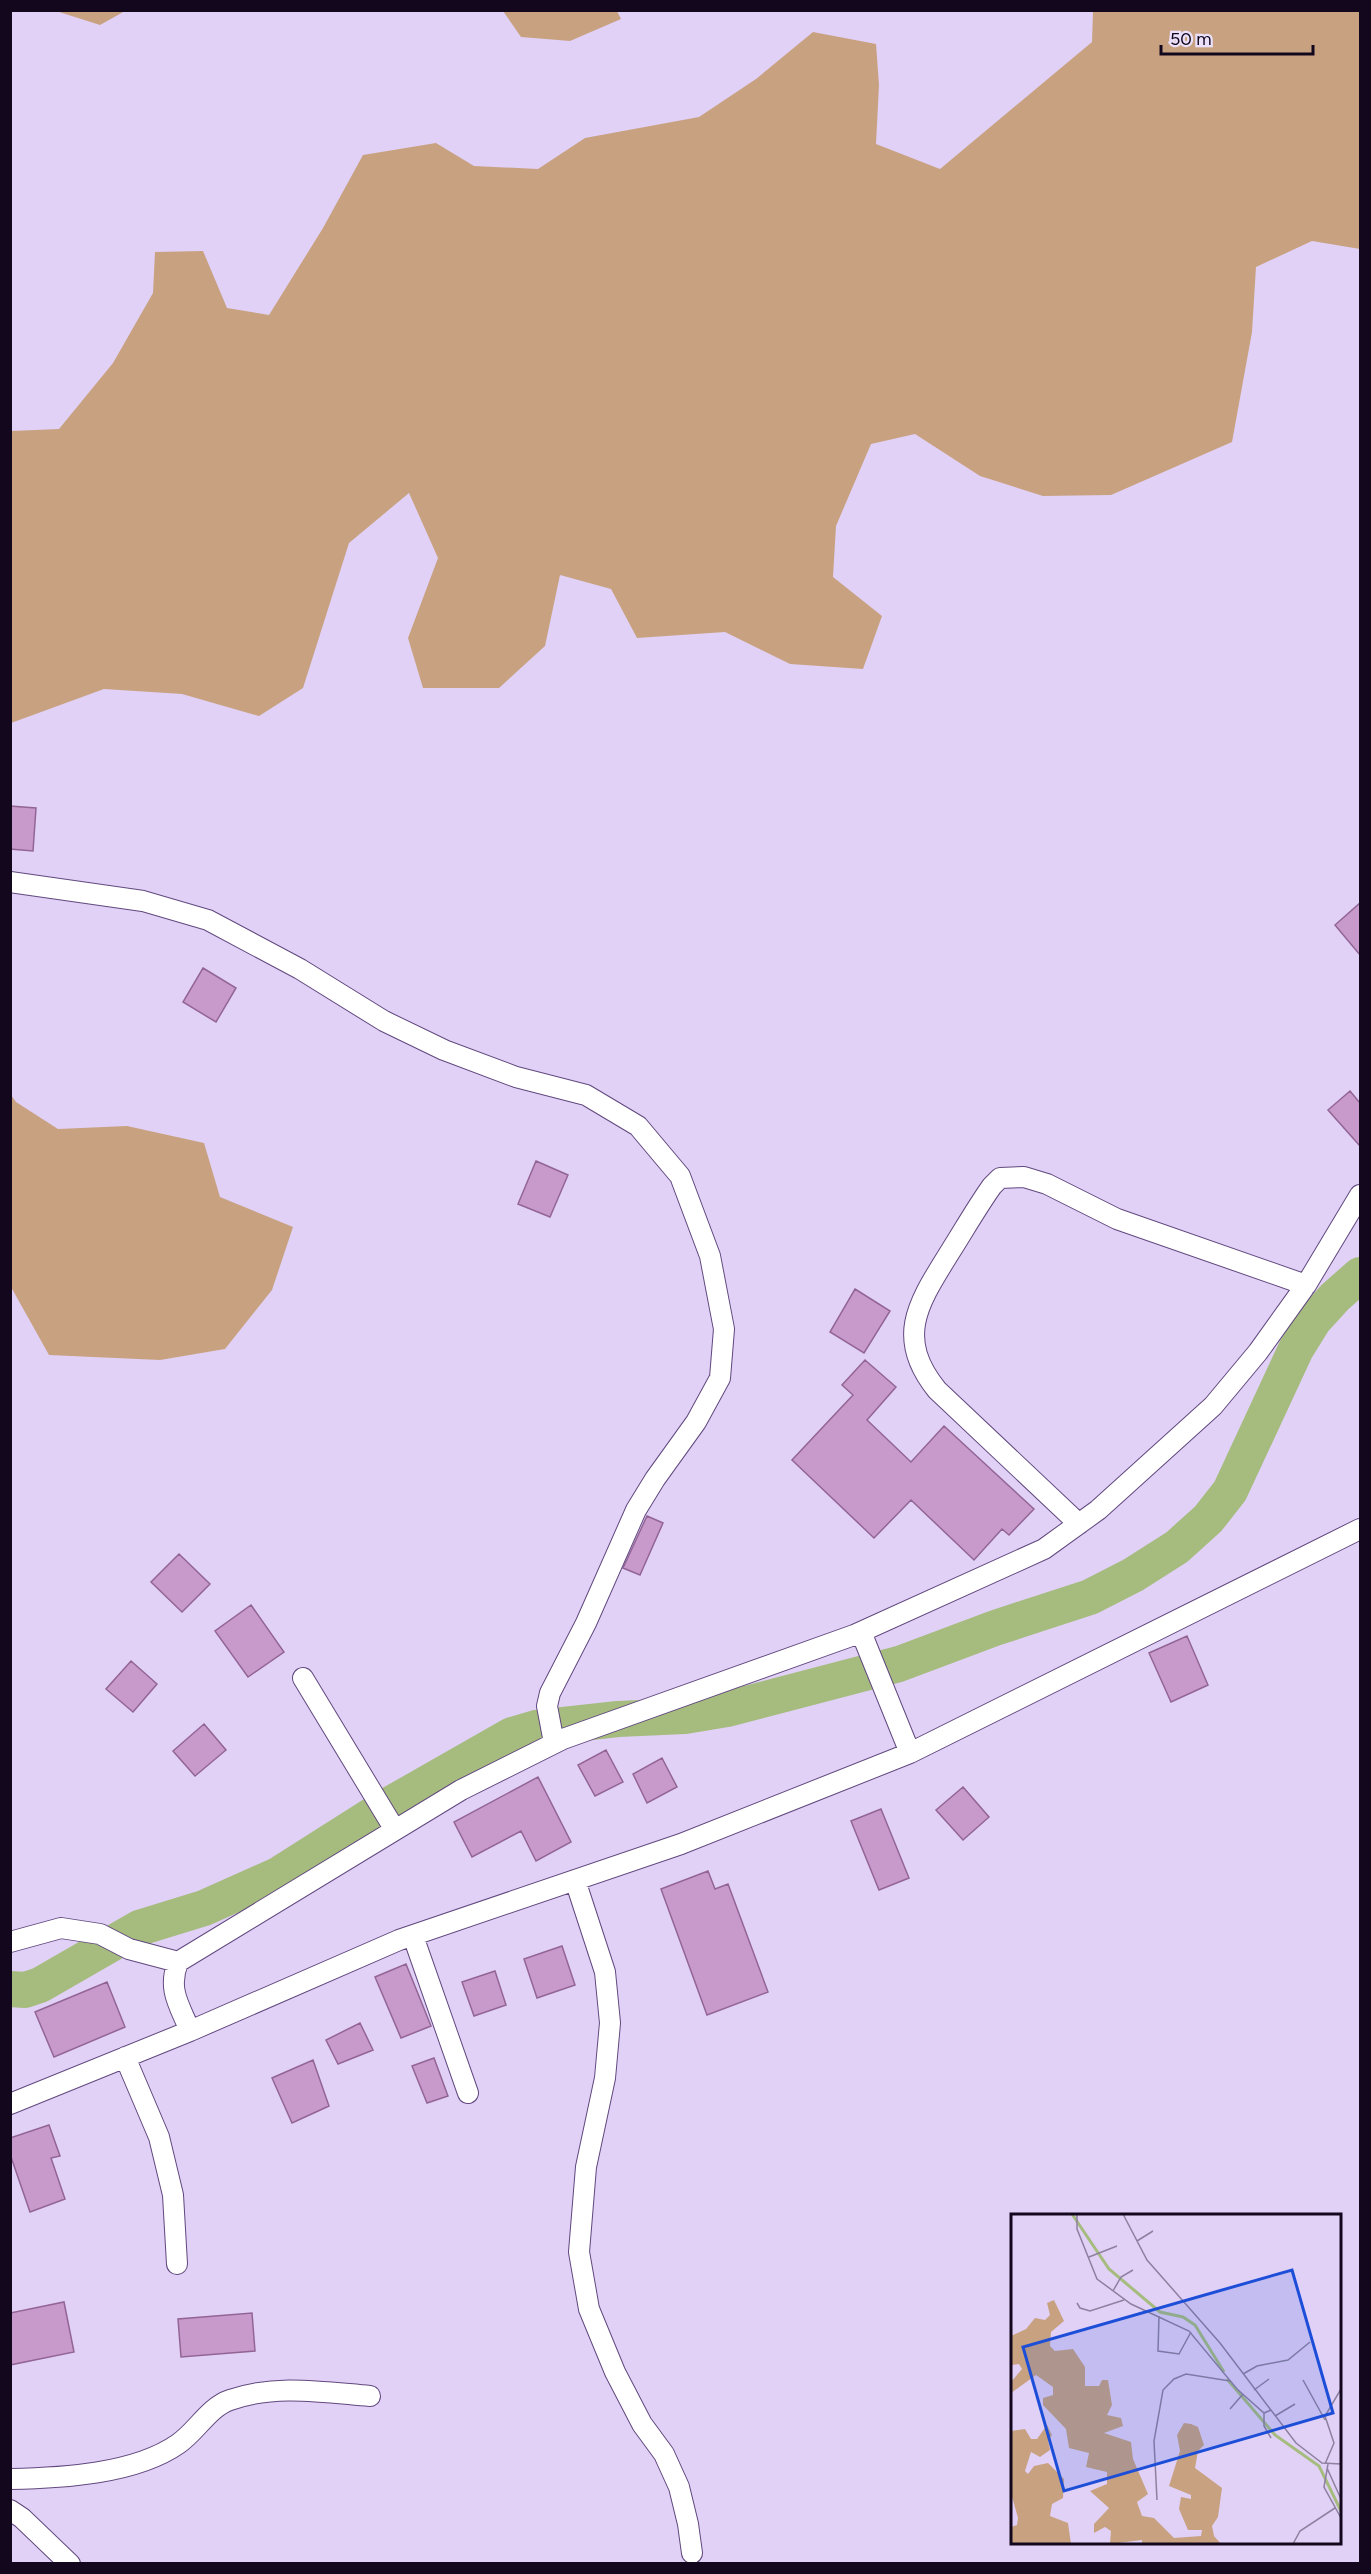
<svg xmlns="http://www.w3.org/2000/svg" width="1371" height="2574" viewBox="0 0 1371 2574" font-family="Figtree,sans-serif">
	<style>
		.green { fill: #c8a280 }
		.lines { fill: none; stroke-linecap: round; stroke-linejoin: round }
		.river { stroke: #a6bc7f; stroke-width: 36 }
		.building { fill: #c89acb; stroke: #936596; stroke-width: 1.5 }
		.minor-casing { stroke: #61487e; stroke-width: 22 }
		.minor { stroke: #fff; stroke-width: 20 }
		.inset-river { fill: none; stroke: #a6bc7f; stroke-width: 3 }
		.inset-road { fill: none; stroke: #8e809f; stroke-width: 1.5 }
		.view { fill: #1d4ed8; fill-opacity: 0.15; stroke: #1d4ed8; stroke-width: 3 }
		.inset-edge { fill: none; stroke: #12071c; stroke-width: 3 }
	</style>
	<rect width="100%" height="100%" fill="#e1d1f7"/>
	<path class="green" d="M56 11H125L100 25Z
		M503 11H617L621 19 570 41 521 37Z
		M1093 11H1360V249L1312 241 1256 267 1252 332 1232 442 1111 495 1043 496 980 476 915 434 871 444 836 526 833 577 882 616 863 669 790 664 725 632 637 638 611 589 560 575 545 646 499 688H423L408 638 438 558 409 493 349 543 303 688 259 716 182 694 104 689 11 723V431L59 429 113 363 153 293 155 252 203 251 227 308 269 315 323 228 363 155 436 143 474 166 538 169 585 138 699 117 756 79 813 32 876 44 879 85 876 144 940 169 1092 42Z
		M11 1095 16 1102 58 1129 127 1126 204 1143 220 1197 293 1227 272 1290 225 1349 160 1360 49 1355 11 1287Z"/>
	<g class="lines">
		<path class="river" d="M10 1989 25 1990 40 1985 139 1928 204 1908 278 1875 382 1809 512 1735 536 1728 618 1719 685 1716 727 1709 899 1664 995 1628 1090 1597 1133 1575 1177 1547 1208 1519 1230 1491 1296 1349 1314 1320 1335 1297 1360 1275"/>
	</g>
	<path class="building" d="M10 806 36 808 33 851 10 849Z
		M1360 903V955L1335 925Z
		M203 968 236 988 216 1022 183 1002Z
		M1350 1091 1360 1103V1146L1328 1110Z
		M536 1161 568 1175 550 1217 518 1204Z
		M855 1289 890 1311 864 1353 830 1332Z
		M865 1360 896 1387 867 1420 911 1462 944 1426 1034 1509 1009 1535 1002 1529 974 1560 911 1500 874 1538 792 1460 853 1395 842 1385Z
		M647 1516 663 1523 640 1575 623 1568Z
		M179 1554 210 1584 182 1612 151 1582Z
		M251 1605 284 1652 248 1677 215 1631Z
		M1187 1636 1208 1685 1171 1702 1149 1653Z
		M131 1661 157 1684 133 1712 106 1689Z
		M204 1724 226 1750 195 1776 173 1751Z
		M606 1750 623 1782 595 1796 578 1765Z
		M662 1758 677 1787 647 1803 633 1774Z
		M538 1777 571 1842 536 1861 521 1831 472 1857 454 1822Z
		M963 1787 989 1817 963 1840 936 1810Z
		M881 1809 909 1878 879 1890 851 1821Z
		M708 1871 715 1889 728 1884 768 1992 707 2015 661 1889Z
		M562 1946 575 1985 537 1998 524 1959Z
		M406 1964 431 2026 401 2038 375 1977Z
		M495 1971 506 2005 474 2016 462 1982Z
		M107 1982 125 2027 54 2057 35 2012Z
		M360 2023 373 2050 338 2064 326 2040Z
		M434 2058 448 2096 427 2103 412 2066Z
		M313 2060 329 2106 292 2123 272 2078Z
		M49 2125 60 2156 51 2158 65 2199 30 2212 10 2154V2138Z
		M64 2302 74 2352 10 2365V2313Z
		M252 2313 255 2351 181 2357 178 2319Z"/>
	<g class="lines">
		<defs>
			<path id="minor" d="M10 882 143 901 208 920 300 969 384 1021 444 1050 516 1077 586 1095 638 1126 680 1176 710 1256 724 1329 720 1378 696 1422 655 1479 636 1510 586 1623 550 1693 547 1706 554 1743
				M1079 1524 937 1390C894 1337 919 1302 950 1252 964 1230 977 1207 992 1186L1000 1178 1024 1177 1047 1184 1117 1219 1306 1285
				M861 1632 910 1753
				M303 1678 395 1830
				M575 1880 605 1972 610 2023 605 2078 586 2167 579 2252 589 2309 615 2372 642 2424 664 2454 679 2487 688 2524 692 2553
				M413 1936 468 2093
				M10 1942 61 1928 100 1934 129 1949 178 1962
				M190 2031C180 2006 167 1990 178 1962L461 1790 563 1739 854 1635 1044 1549 1098 1510 1213 1406 1258 1352 1306 1285 1360 1195
				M125 2057 159 2137 173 2195 177 2264
				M10 2104 190 2031 399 1940 681 1844 910 1753 1360 1529
				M10 2479C62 2478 135 2474 178 2444 196 2432 209 2407 230 2400 275 2384 322 2392 370 2396
				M10 2510 22 2518 70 2564"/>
		</defs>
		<use href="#minor" class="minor-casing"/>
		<use href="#minor" class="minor"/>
	</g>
	<g transform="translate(1011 2214)">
		<rect width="330" height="330" fill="#e1d1f7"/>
		<path d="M43 86 53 107 40 118 39 132 44 137 62 135 74 153V172H88L91 166H97L101 191 96 201 110 204 112 212 93 219 120 228 122 245 137 280 126 288 131 302 143 304 163 324 190 322 191 316H177L168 295 170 283 180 285V281L158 272 169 237 166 221 173 209 180 210 187 213 193 231 187 237 184 254 211 274 207 303 201 312 203 322 210 330H131V326L99 330 100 317 94 313 83 319V310L98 294 79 277 96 270V258L75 253 78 239 58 234 55 215 32 191V184L42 181V173L25 161 0 179V168L11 155 8 150 0 151V122L15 115 24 104 34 106 39 101 36 89ZM36 211 41 221 37 226 39 236 29 243 20 238 14 257 17 260 23 252 37 249 53 265 52 284 41 290 39 302 57 309 60 330H0V313L6 311 7 304 0 279V217L14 215 20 225H26Z" fill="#c8a280"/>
		<path class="inset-river" d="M61 0 98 55 149 98 172 103 184 111 213 158M216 165 264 221 308 252 330 297"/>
		<path class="inset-road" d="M66 0V15L86 65 120 90 178 117 226 175 253 199 260 196M112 0 136 46 209 129 285 229 311 249 330 250M126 27 142 17M78 43 106 32M102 77 110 63 122 56M66 89 69 94 79 97 113 86M148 102 147 137 168 140 180 118M232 160 246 152 277 146 299 128M292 166 314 206M243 176 258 165M219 195 232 180M253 199V212L260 224M264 202 284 190M314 250 323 229 314 202 330 175M317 250 313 273 330 304M316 254 330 285M146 286 143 227 152 176 163 165 175 160 219 167M282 330 289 317 324 294"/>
		<path class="view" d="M281 56 322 199 53 277 12 133Z"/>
		<rect width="330" height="330" class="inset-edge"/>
	</g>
	<rect width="1371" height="2574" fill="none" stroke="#12071c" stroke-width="24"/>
	<path d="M1161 45v9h152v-9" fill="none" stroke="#12071c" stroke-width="3"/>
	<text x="1170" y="45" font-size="18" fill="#12071c" stroke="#ebe1fa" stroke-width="4.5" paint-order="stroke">50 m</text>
</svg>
